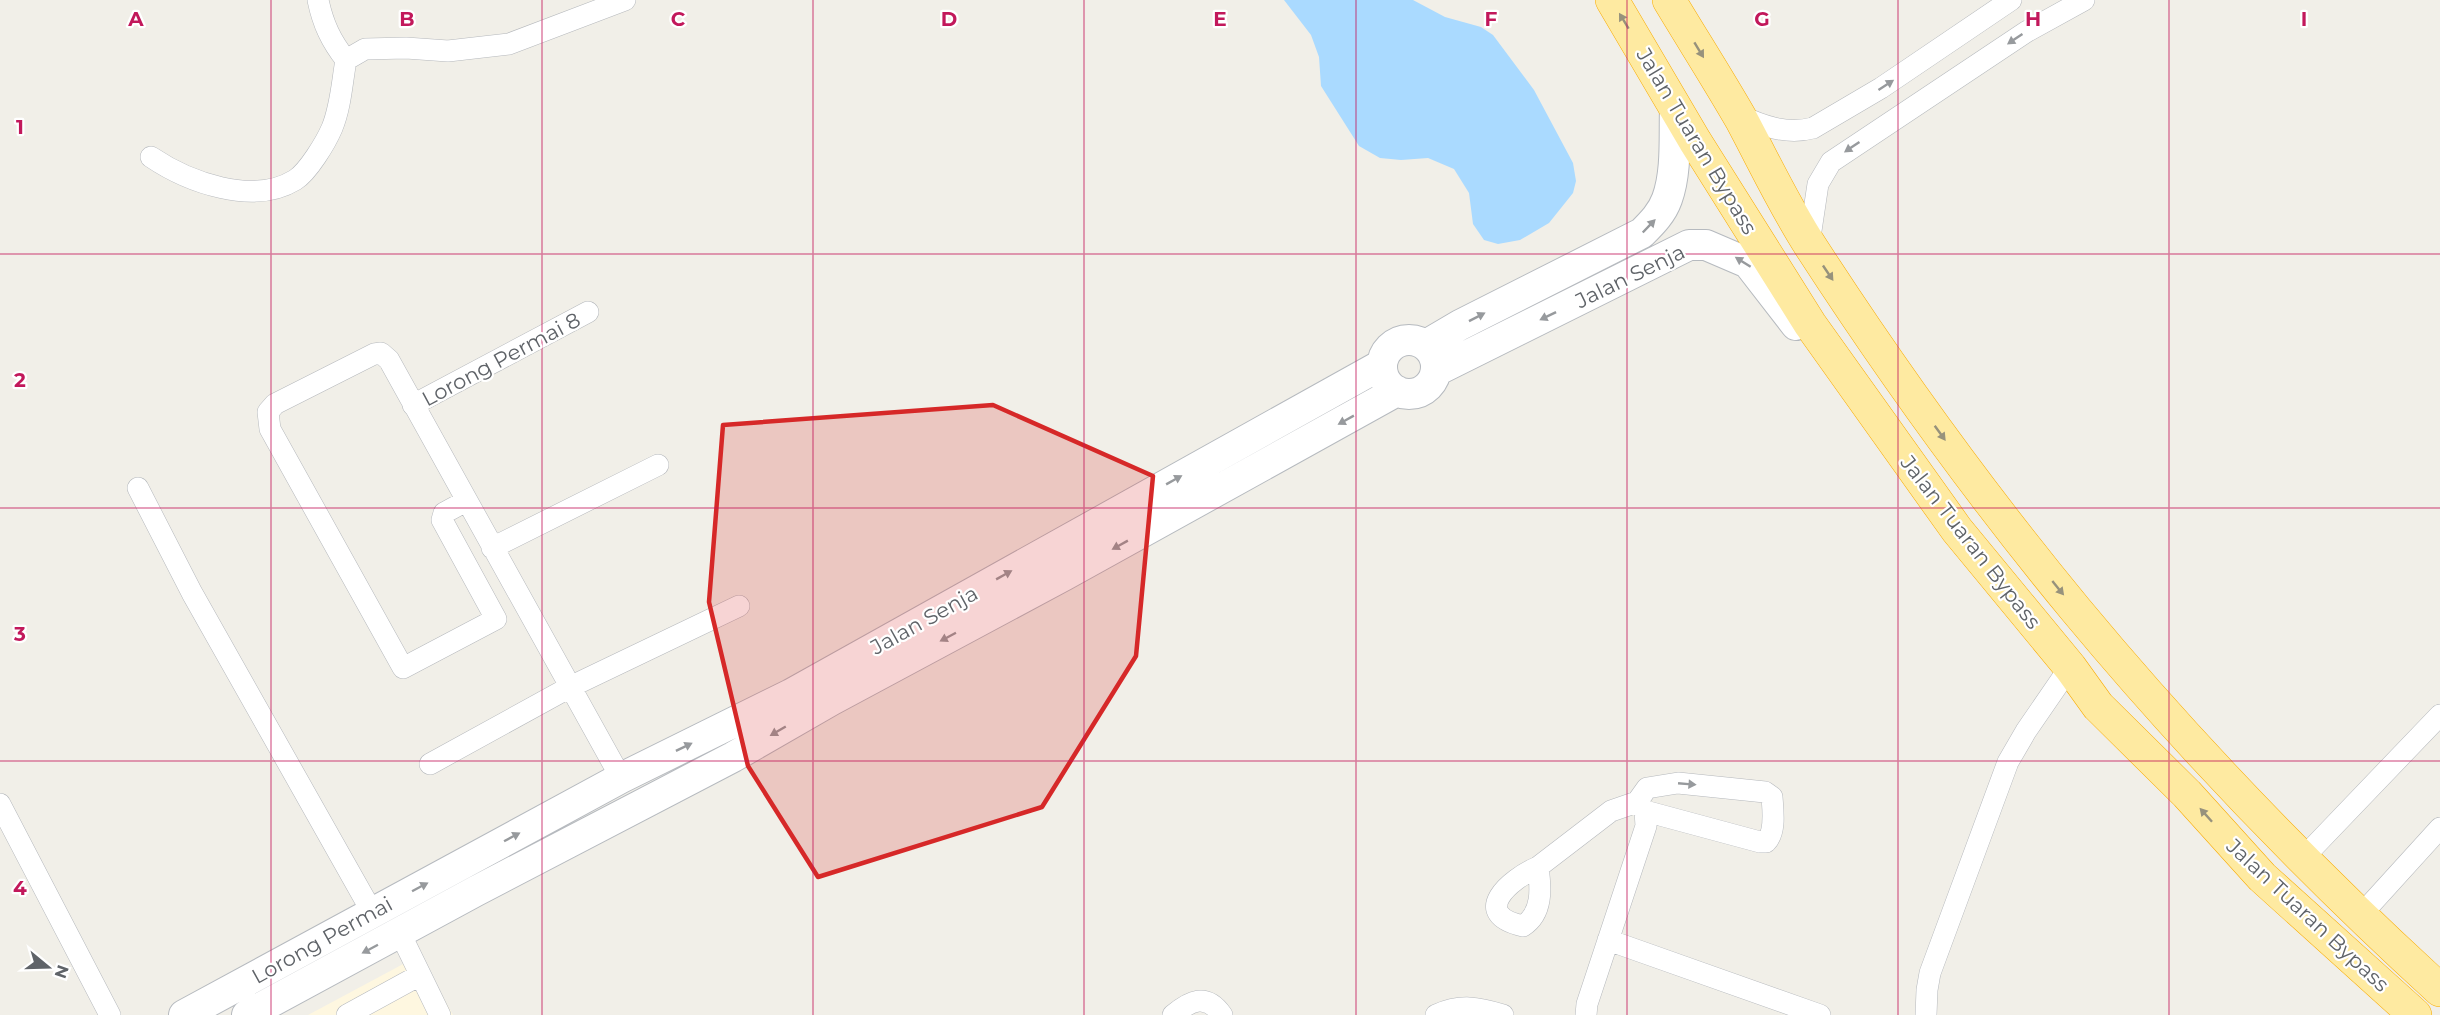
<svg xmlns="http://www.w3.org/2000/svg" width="2440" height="1015" viewBox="0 0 2440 1015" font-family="Montserrat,sans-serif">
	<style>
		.commercial { fill: #fef7e0 }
		.water { fill: #aadaff }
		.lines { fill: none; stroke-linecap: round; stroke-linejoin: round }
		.minor-casing { stroke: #b5b8bc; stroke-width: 22 }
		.secondary-casing { stroke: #b6babf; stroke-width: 32 }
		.trunk-casing { stroke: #f9ab00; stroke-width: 34 }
		.minor { stroke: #fff; stroke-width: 21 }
		.secondary { stroke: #fff; stroke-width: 30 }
		.trunk { stroke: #feeaa1; stroke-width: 33 }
		.oneway { fill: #97927c }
		.oneway2 { fill: #979a9d }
		.marked { fill: #d62828; fill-opacity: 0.2; stroke: #d62828; stroke-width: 4.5; stroke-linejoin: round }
		.grid { fill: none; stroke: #c2185b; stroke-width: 1.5; stroke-opacity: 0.55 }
		.labels { text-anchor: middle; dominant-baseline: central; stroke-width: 4.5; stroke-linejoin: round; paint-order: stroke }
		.street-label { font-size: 21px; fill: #5f6368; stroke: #fff }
		.grid-label { font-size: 20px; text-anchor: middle; font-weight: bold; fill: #c2185b; stroke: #fff; stroke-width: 4.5; stroke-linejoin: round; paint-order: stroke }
	</style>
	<rect width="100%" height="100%" fill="#f1efe8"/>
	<path class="commercial" d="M420 955 453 1015H308Z"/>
	<path class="water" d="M1284 0H1413L1445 17 1481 27 1493 35 1534 90 1573 163 1576 181 1573 193 1549 223 1520 240 1498 244 1484 240 1473 224 1469 193 1454 169 1428 158 1401 160 1380 158 1359 146 1321 86 1319 57 1311 35Z"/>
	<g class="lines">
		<defs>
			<path id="minor" d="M318 0C323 24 331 41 346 60
				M1739 115C1762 126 1787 135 1813 128L1881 88 2011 0
				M151 157C188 182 253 206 295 180 308 172 326 142 332 128 341 106 342 82 346 60L365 49 406 48 448 51 509 44 625 0
				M1809 244 1818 184 1831 162 2026 32 2084 0
				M413 405 588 312
				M138 488 192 593 372 912
				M466 501 444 513 442 520 496 619 403 668 270 429 268 412 275 404 374 354 381 353 389 360 621 778
				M492 548 658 465
				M430 764 570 687 739 606
				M0 804 110 1015
				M2303 858 2440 715
				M1538 867 1611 811 1637 802 1645 811 1760 842H1766C1776 832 1773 811 1772 797L1765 792 1678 783 1647 788 1637 802
				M1538 867C1541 888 1543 913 1523 926 1469 914 1510 879 1538 867Z
				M2360 916 2440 828
				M400 933 440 1015
				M1608 940 1820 1015
				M347 1015 420 975
				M1173 1015C1190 1001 1206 992 1222 1015
				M1436 1015C1460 1004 1478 1007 1503 1015
				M1586 1015 1587 1004 1646 826 1645 811
				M1926 1015 1927 990 1930 973 2008 762 2026 731 2070 667"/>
			<path id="secondary" d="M1382 367a27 27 0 1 1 54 0a27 27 0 1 1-54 0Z
				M1426 345 1460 325 1642 233C1652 223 1662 213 1667 199 1677 172 1674 136 1675 108
				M1436 371 1689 245H1706L1748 263 1796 325
				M184 1015 621 778 791 694 1381 365
				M247 1015 476 891 733 757 832 700 1065 575 1397 391"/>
			<path id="trunk" d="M1612 0 1695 141 1810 324 1957 530 2070 667 2098 706 2187 794 2262 877 2415 1015
				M1669 0C1693 40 1718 79 1741 119 1764 162 1785 207 1811 247 1892 372 1981 495 2076 610 2188 745 2311 872 2440 990"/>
		</defs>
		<use href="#minor" class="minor-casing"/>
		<use href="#secondary" class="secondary-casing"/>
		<use href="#trunk" class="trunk-casing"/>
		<use href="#minor" class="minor"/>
		<use href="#secondary" class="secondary"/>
		<use href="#trunk" class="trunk"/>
	</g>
	<defs><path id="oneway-solid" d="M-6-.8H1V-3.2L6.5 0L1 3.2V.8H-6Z" transform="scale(1.5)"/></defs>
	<g class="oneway">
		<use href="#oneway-solid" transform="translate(1624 21) rotate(-121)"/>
		<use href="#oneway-solid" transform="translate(1699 50) rotate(59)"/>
		<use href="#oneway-solid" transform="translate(1828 273) rotate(56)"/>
		<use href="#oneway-solid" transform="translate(1940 433) rotate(54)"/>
		<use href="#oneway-solid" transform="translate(2058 588) rotate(51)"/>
		<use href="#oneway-solid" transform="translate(2206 815) rotate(-132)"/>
	</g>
	<g class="oneway2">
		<use href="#oneway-solid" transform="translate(2015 39) rotate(146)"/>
		<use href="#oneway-solid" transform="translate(1886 85) rotate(-33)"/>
		<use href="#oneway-solid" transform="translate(1852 147) rotate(146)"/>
		<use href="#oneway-solid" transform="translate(1649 226) rotate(-46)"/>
		<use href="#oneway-solid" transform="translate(1743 262) rotate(-148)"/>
		<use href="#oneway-solid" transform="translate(1548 316) rotate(154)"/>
		<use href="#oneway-solid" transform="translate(1477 317) rotate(-27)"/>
		<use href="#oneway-solid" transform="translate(1346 420) rotate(151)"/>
		<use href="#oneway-solid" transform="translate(1174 480) rotate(-29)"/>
		<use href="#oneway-solid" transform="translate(1120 545) rotate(151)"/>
		<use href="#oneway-solid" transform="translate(1004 575) rotate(-29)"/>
		<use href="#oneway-solid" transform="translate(948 637) rotate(152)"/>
		<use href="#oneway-solid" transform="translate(778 731) rotate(150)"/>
		<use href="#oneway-solid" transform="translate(684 747) rotate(-26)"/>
		<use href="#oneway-solid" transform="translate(1687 784) rotate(5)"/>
		<use href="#oneway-solid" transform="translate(512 837) rotate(-28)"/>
		<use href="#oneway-solid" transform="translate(420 887) rotate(-28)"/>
		<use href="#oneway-solid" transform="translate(370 949) rotate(152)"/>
	</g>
	<path class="marked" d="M993 405 1153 476 1136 656 1042 807 818 877 748 766 709 602 723 425Z"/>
	<path class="grid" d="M271 0V1015M542 0V1015M813 0V1015M1084 0V1015M1356 0V1015M1627 0V1015M1898 0V1015M2169 0V1015M0 254H2440M0 508H2440M0 761H2440"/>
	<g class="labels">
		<g class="street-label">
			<text transform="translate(1697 141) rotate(59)">Jalan Tuaran Bypass</text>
			<text transform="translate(1630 276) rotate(-26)">Jalan Senja</text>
			<text transform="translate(501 359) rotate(-28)">Lorong Permai 8</text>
			<text transform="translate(1971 542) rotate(52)">Jalan Tuaran Bypass</text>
			<text transform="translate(924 620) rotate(-29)">Jalan Senja</text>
			<text transform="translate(2308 915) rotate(43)">Jalan Tuaran Bypass</text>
			<text transform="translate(322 940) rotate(-29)">Lorong Permai</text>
		</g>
	</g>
	<g class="grid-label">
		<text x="136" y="26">A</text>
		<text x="407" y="26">B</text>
		<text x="678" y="26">C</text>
		<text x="949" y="26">D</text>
		<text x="1220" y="26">E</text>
		<text x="1491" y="26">F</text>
		<text x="1762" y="26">G</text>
		<text x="2033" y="26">H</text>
		<text x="2304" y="26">I</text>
		<text x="20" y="134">1</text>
		<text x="20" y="387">2</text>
		<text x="20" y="641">3</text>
		<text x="20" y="895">4</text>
	</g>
	<g transform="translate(48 967) rotate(109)" stroke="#ffffff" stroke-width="4.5" paint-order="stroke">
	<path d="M0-4.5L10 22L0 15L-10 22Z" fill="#5f6368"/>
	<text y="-9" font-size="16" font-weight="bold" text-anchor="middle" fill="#5f6368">N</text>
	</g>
</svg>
